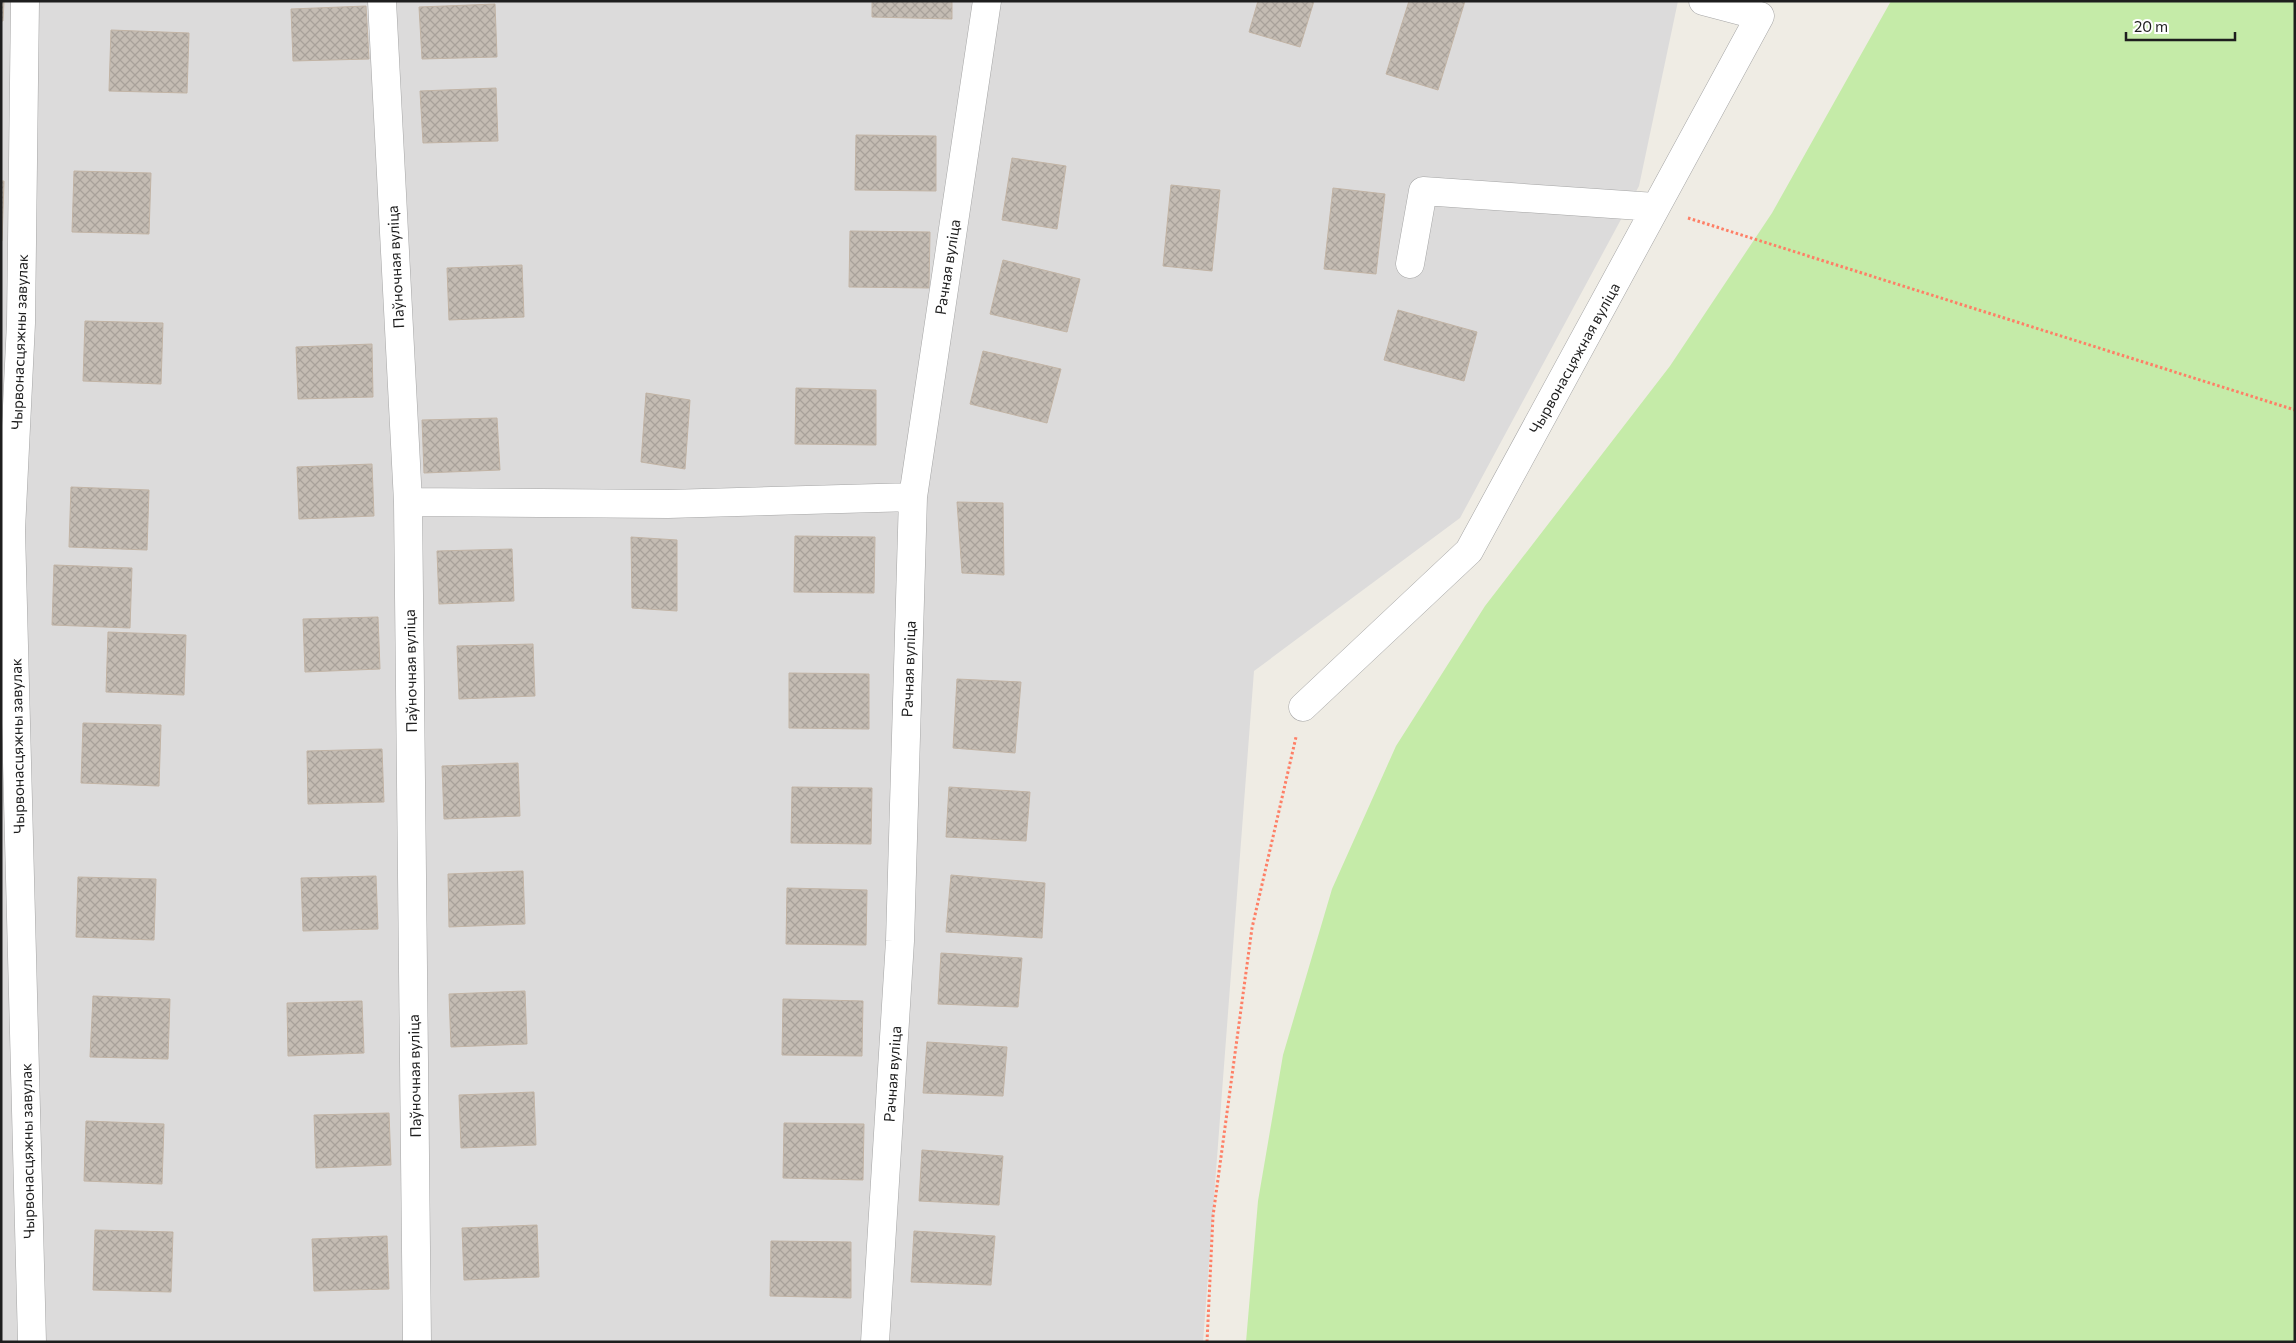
<svg xmlns="http://www.w3.org/2000/svg" width="2296" height="1343" viewBox="0 0 2296 1343" font-family="Commissioner,sans-serif">
	<style>
		.residential { fill: #dcdbdb }
		.grass { fill: #c5eba8 }
		.building { fill: url(#building-cross-hatch); stroke: #c2b4a5 }
		.lines { fill: none; stroke-linecap: round; stroke-linejoin: round }
		.minor-casing { stroke: #a5a5a5; stroke-width: 29 }
		.path { stroke: #fe7f66; stroke-width: 3; stroke-dasharray: 2.5 2.5; stroke-linecap: butt }
		.minor { stroke: #fff; stroke-width: 28 }
		.labels { text-anchor: middle; dominant-baseline: central; stroke-width: 4; stroke-linejoin: round; paint-order: stroke }
		.street-label { font-size: 15px; fill: #1e1e1e; stroke: #fff }
	</style>
	<defs>
		<pattern id="building-cross-hatch" width="8" height="8" patternUnits="userSpaceOnUse" patternTransform="scale(1.25)"><rect width="8" height="8" fill="#c4bcb3"/><path d="M0 0l8 8M0 8l8-8" fill="none" stroke="#a8a19a"/></pattern>
	</defs>
	<rect width="100%" height="100%" fill="#efece4"/>
	<path class="residential" d="M1 1H1678L1639 186 1460 518 1254 671 1203 1342H1Z"/>
	<path class="grass" d="M1891 1H2295V1342H1246L1258 1201 1283 1055 1332 889 1396 746 1485 606 1670 366 1772 213Z"/>
	<path class="building" d="M1 1H4L3 21H1Z
		M872 1H952V19L872 17Z
		M1258 1H1314L1300 47 1249 32Z
		M1409 1H1465L1438 90 1386 74Z
		M495 4 497 57 422 59 419 7Z
		M366 6 369 59 293 61 291 9Z
		M111 30 189 33 187 93 109 91Z
		M496 88 498 141 423 143 420 91Z
		M856 135 936 136V191L855 190Z
		M1012 158 1066 166 1057 229 1002 220Z
		M74 171 151 173 149 234 72 232Z
		M1 181H4L2 241H1Z
		M1171 185 1220 190 1212 271 1163 266Z
		M1333 188 1385 194 1376 274 1324 269Z
		M850 231 930 232 929 288 849 287Z
		M1003 260 1080 279 1067 332 990 314Z
		M522 265 524 317 449 320 447 268Z
		M1398 310 1477 332 1464 381 1384 360Z
		M85 321 163 323 161 384 83 381Z
		M372 344 373 397 298 399 296 347Z
		M983 351 1061 369 1047 423 970 404Z
		M796 388 876 390V445L795 444Z
		M646 393 690 400 685 469 641 462Z
		M497 418 500 470 424 473 422 420Z
		M372 464 374 516 299 519 297 467Z
		M71 487 149 490 147 550 69 547Z
		M957 502 1003 503 1004 575 962 573Z
		M795 536 875 537 874 593 794 592Z
		M631 537 677 540V611L632 608Z
		M512 549 514 601 439 604 437 551Z
		M54 565 132 568 130 628 52 625Z
		M378 617 380 669 305 672 303 619Z
		M108 632 186 635 184 695 106 692Z
		M533 644 535 696 459 699 457 646Z
		M789 673 869 674V729L789 728Z
		M957 679 1021 682 1015 753 953 748Z
		M83 723 161 725 159 786 81 783Z
		M382 749 384 802 308 804 307 751Z
		M518 763 520 816 444 819 442 766Z
		M792 787 872 788 871 844 791 843Z
		M949 787 1030 792 1026 841 946 837Z
		M523 871 525 924 449 927 448 874Z
		M951 875 1045 883 1042 938 946 932Z
		M376 876 378 929 303 931 301 878Z
		M78 877 156 879 154 940 76 937Z
		M787 888 867 890 866 945 786 944Z
		M941 953 1022 958 1018 1007 938 1004Z
		M525 991 527 1044 451 1047 449 994Z
		M93 996 170 999 168 1059 90 1057Z
		M783 999 863 1001 862 1056 782 1055Z
		M362 1001 364 1053 288 1056 287 1003Z
		M927 1042 1007 1047 1003 1096 923 1093Z
		M534 1092 536 1145 461 1148 459 1095Z
		M389 1113 391 1165 316 1168 314 1115Z
		M86 1121 164 1124 162 1184 84 1181Z
		M784 1123 864 1124 863 1180 783 1178Z
		M922 1150 1003 1156 999 1205 919 1201Z
		M537 1225 539 1277 464 1280 462 1228Z
		M95 1230 173 1232 171 1292 93 1290Z
		M914 1231 995 1236 991 1285 911 1282Z
		M387 1236 389 1289 314 1291 312 1239Z
		M771 1241 851 1242V1298L770 1296Z"/>
	<g class="lines">
		<defs>
			<path id="minor" d="M25 1 21 323 11 530 32 1342
				M382 1 408 502 417 1342
				M1410 264 1423 191 1655 207
				M408 502 668 504 913 497
				M1303 707 1469 551 1760 16 1703 1
				M875 1342 900 941 913 497 987 1"/>
		</defs>
		<use href="#minor" class="minor-casing"/>
		<path class="path" d="M1688 218 2295 410
			M1207 1342 1213 1216 1252 928 1296 737"/>
		<use href="#minor" class="minor"/>
	</g>
	<g class="labels">
		<g class="street-label">
			<text transform="translate(395 267) rotate(-93)">Паўночная вуліца</text>
			<text transform="translate(947 267) rotate(-81)">Рачная вуліца</text>
			<text transform="translate(19 342) rotate(-88)">Чырвонасцяжны завулак</text>
			<text transform="translate(1574 358) rotate(-61)">Чырвонасцяжная вуліца</text>
			<text transform="translate(908 669) rotate(-88)">Рачная вуліца</text>
			<text transform="translate(410 671) rotate(-91)">Паўночная вуліца</text>
			<text transform="translate(17 746) rotate(-91)">Чырвонасцяжны завулак</text>
			<text transform="translate(892 1074) rotate(-86)">Рачная вуліца</text>
			<text transform="translate(414 1076) rotate(-91)">Паўночная вуліца</text>
			<text transform="translate(27 1151) rotate(-91)">Чырвонасцяжны завулак</text>
		</g>
	</g>
	<rect width="2296" height="1343" fill="none" stroke="#1e1e1e" stroke-width="5"/>
	<path d="M2126 32v8h109v-8" fill="none" stroke="#1e1e1e" stroke-width="2.5"/>
	<text x="2134" y="32" font-size="15" fill="#1e1e1e" stroke="#ffffff" stroke-width="4" paint-order="stroke">20 m</text>
</svg>
